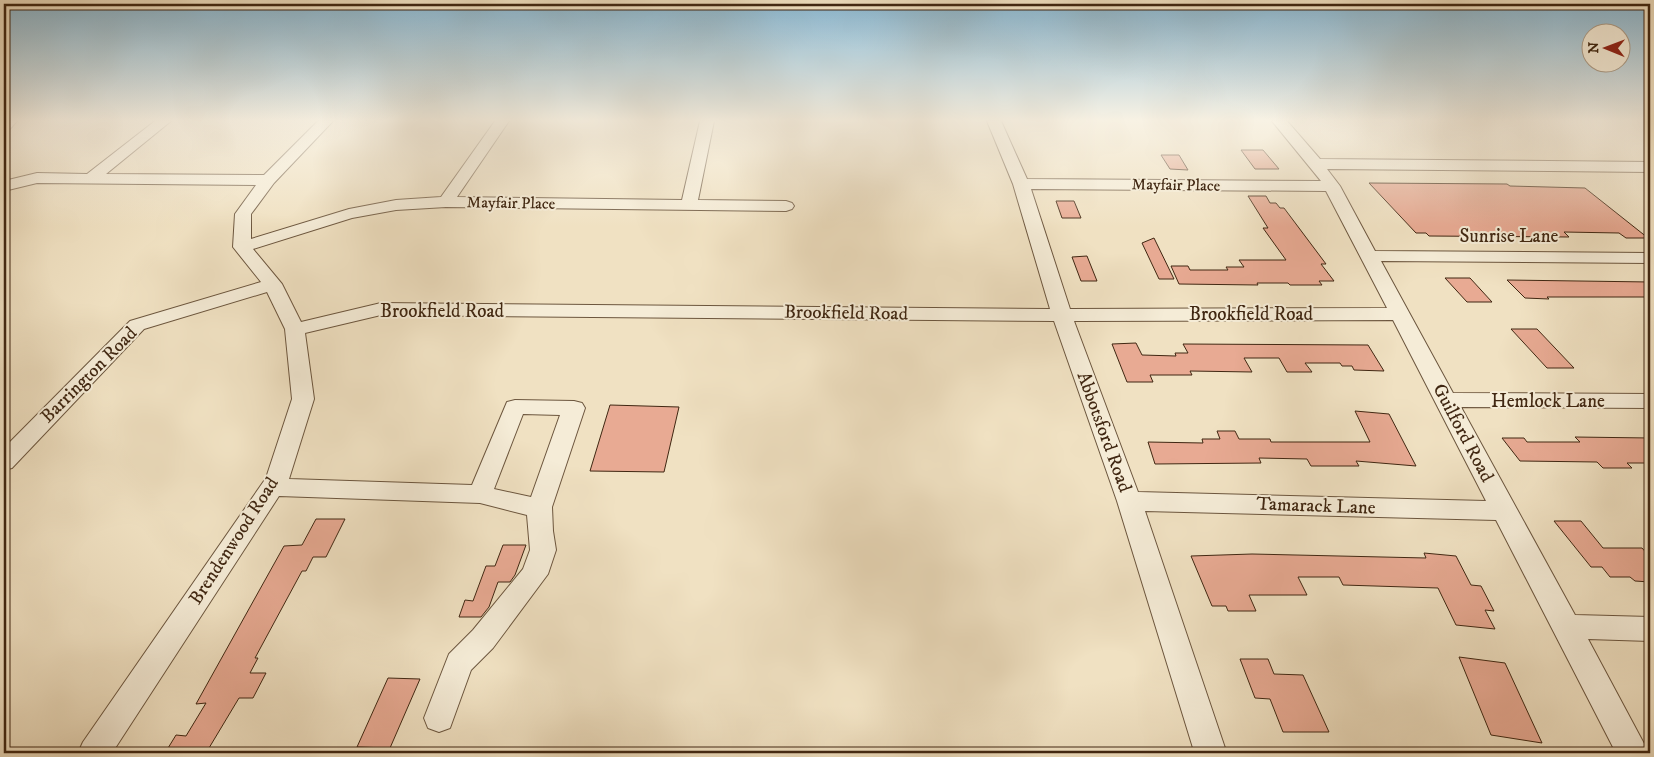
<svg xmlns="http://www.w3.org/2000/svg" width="1654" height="757" viewBox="0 0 1654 757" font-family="'IM FELL DW Pica',serif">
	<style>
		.building { fill: #e8aa93; stroke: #402712 }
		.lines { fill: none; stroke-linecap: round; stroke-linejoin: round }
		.minor-casing { stroke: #6c563e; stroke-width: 2 }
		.minor { fill: #f5ecd7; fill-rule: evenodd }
		.labels { text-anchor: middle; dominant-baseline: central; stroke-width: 4; stroke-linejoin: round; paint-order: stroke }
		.far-street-label { font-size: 16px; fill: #402712; stroke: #f5ecd7 }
		.street-label { font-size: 19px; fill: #402712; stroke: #f5ecd7 }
	</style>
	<rect width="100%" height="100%" fill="#f0e1c2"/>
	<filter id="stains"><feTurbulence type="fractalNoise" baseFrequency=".004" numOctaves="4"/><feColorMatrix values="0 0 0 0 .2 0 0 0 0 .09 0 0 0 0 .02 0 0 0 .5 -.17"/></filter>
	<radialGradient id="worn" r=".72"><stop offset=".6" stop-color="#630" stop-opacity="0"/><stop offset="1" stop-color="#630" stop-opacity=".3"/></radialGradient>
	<path class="building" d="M1241 150H1263L1279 169H1255Z
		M1161 155H1179L1188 170 1170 169Z
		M1369 183 1507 184 1510 186 1585 188 1648 238H1626L1619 233 1564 232 1569 237 1429 236 1426 233H1416Z
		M1248 196H1266L1270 203H1276L1280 208H1284L1326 264H1321L1334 281H1319L1322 285H1290L1288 283H1257L1258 285 1179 284 1171 266H1188L1190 270H1228L1226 267H1244L1239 260H1286L1263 228H1268Z
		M1056 201H1074L1081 218H1062Z
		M1154 238 1174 279H1159L1142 243Z
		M1087 256 1097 281H1081L1072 257Z
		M1445 278H1470L1492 302H1467Z
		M1507 280 1650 282V297H1547L1549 299 1525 298Z
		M1511 329H1537L1574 368H1547Z
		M1136 343 1142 355 1176 356 1175 353H1188L1183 344 1368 345 1384 371 1354 370 1352 366H1342L1340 363H1305L1312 372H1287L1279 358H1244L1252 372 1190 371 1192 375H1150L1153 382H1127L1112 344Z
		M610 405 679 407 664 472 590 471Z
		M1355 411 1389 414 1416 466 1356 461 1359 466H1311L1307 459 1259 458 1261 463 1155 464 1148 442 1203 443 1202 439H1220L1217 431H1235L1239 439H1270L1271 442H1370Z
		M1575 437 1650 438V463H1627L1632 468H1603L1597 462 1520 461 1502 438H1524L1527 442H1580Z
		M316 519H345L326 557H313L306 571H302L255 658H258L250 673H266L253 698H239L206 753H165L176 735 186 736 206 703 196 704 284 546 302 545Z
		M1554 521H1581L1603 548H1642L1650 557V582L1635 581 1630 577H1610L1602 567H1591Z
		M503 545H526L515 575 510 582H498L489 607 481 617H459L465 600 473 601 486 566H495Z
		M1424 553 1456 556 1471 585 1481 586 1494 611 1485 610 1495 629 1456 625 1438 588 1343 585 1339 577H1298L1307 595H1249L1256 611H1228L1226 606H1212L1191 556 1252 554 1426 558Z
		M1459 657 1505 663 1542 743 1491 735Z
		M1240 659H1268L1274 674 1303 675 1329 732H1283L1270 699 1255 698Z
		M388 678 420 679 390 748 357 747Z"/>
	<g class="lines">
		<defs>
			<path id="minor" d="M4 121H17L9 130 4 131Z
				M155 121H171L106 174 264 175 318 121H333L274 183 251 214V239L349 209 396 200 441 197 495 121H509L457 197 682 200 700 121H714L698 200 786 201 792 203 794 206 792 209 786 211 446 207 396 210 352 218 253 249 282 284 301 322 381 303 1050 309 1013 184 987 121H1001L1027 179 1321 181 1272 121H1287L1320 159 1650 162V172L1327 169 1340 186 1375 251 1650 253V263L1381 261 1453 393 1650 394V408L1461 407 1575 615 1650 617V641L1588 639 1649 753H1616L1496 520 1145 511 1225 748 1224 753H1192L1193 748 1117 501 1054 321 381 315 305 333 314 399 289 479 472 485 507 402 515 400 574 401 582 403 585 408 552 507 553 531 556 550 548 574 493 648 471 670 450 728 439 732 428 728 424 718 449 654 473 630 523 569 530 550 527 515 480 503 279 496 112 753H78L83 742 266 478 292 399 285 329 267 292 144 329 12 468 4 470V448L130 321 261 282 233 247 235 214 256 185 37 183 4 191V181L37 173 87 174ZM1031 189 1326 191 1387 308 1070 309ZM1393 320 1486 501 1138 492 1074 321ZM523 414 560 415 531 497 494 489Z"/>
		</defs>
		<use href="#minor" class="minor-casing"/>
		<use href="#minor" class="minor"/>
	</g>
	<linearGradient id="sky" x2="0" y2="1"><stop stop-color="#89b8d3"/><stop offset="0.53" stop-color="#f8f2e4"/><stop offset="1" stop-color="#f8f2e4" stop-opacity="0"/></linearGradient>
	<rect width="1654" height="227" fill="url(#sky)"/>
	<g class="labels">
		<g class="far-street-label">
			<text transform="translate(1176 185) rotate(1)">Mayfair Place</text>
			<text transform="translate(511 203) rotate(1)">Mayfair Place</text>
		</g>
		<g class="street-label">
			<text x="1509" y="236">Sunrise Lane</text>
			<text x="442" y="311">Brookfield Road</text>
			<text transform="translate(846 313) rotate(1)">Brookfield Road</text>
			<text x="1251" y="314">Brookfield Road</text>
			<text transform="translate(89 375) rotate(-45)">Barrington Road</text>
			<text x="1548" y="401">Hemlock Lane</text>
			<text transform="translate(1104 432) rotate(70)">Abbotsford Road</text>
			<text transform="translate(1463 433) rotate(62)">Guilford Road</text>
			<text transform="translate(1316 506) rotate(2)">Tamarack Lane</text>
			<text transform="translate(234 541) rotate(-57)">Brendenwood Road</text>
		</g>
	</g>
	<rect width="1654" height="757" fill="none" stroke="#f0e1c2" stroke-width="20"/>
	<rect x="5" y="5" width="1644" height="747" fill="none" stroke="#402712" stroke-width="2.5"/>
	<rect x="10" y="10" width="1634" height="737" fill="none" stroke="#402712"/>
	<g transform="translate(1606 48) rotate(271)"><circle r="24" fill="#f5ecd7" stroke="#ad9d88"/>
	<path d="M0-4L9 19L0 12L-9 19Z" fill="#8f2418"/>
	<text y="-8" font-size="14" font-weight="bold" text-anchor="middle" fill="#402712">N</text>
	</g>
	<rect width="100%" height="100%" filter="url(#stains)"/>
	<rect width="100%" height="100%" fill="url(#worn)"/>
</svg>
